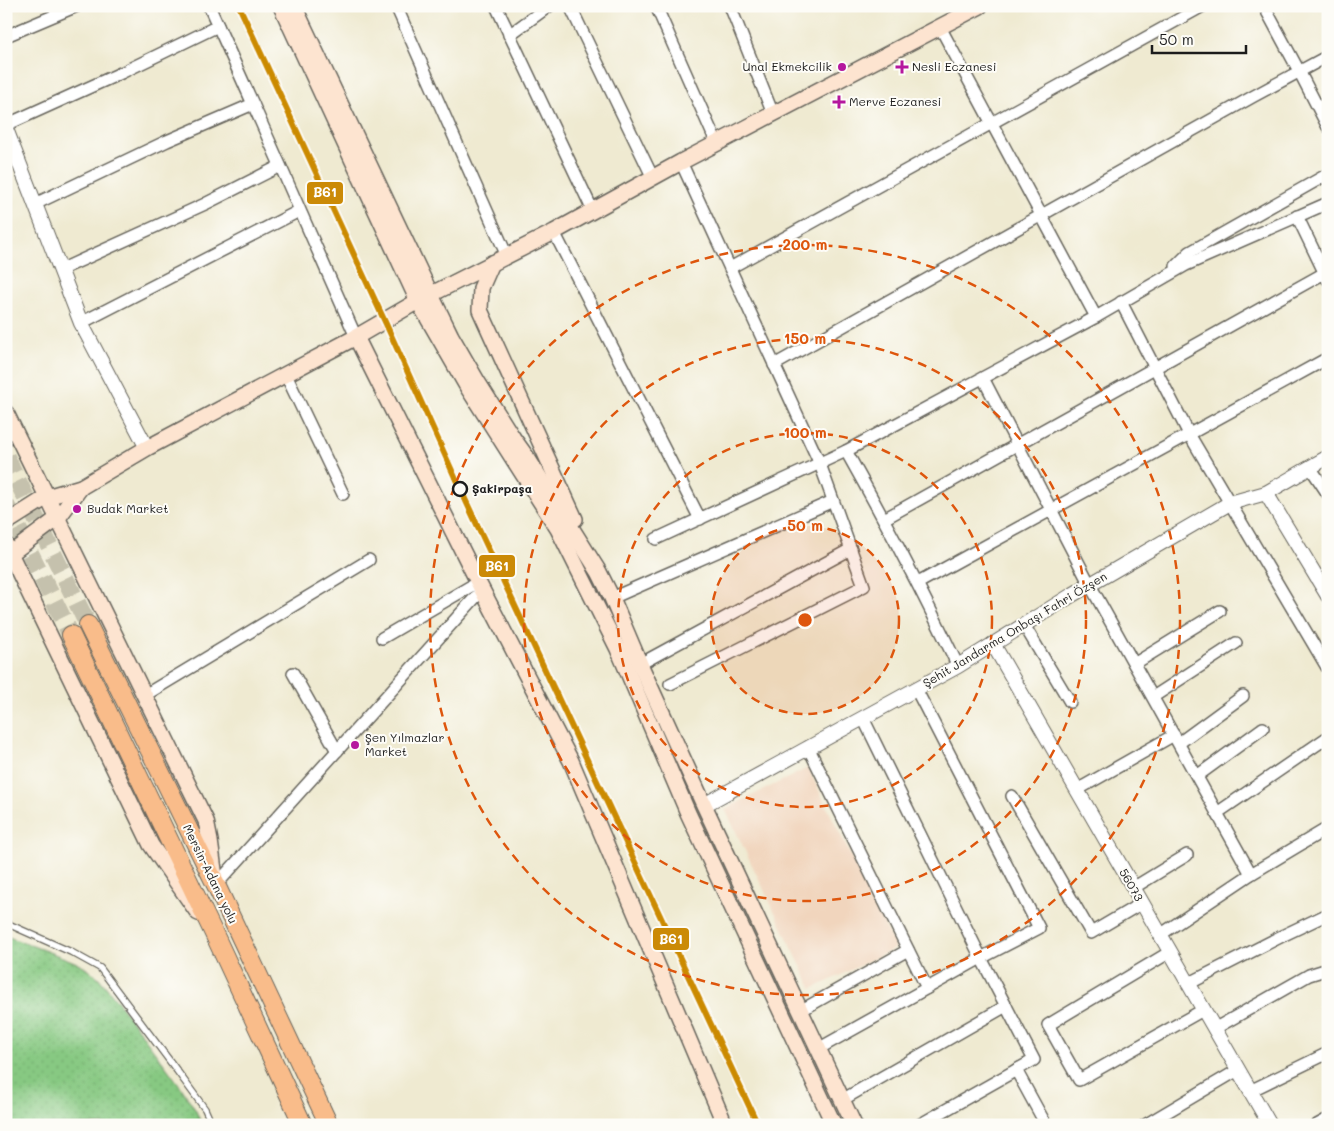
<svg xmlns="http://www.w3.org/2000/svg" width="1334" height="1131" font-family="Mali,sans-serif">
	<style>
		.built { fill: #f1d5bd }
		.grass { fill: url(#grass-dots); stroke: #52724f }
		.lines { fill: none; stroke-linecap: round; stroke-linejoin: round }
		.trunk-tunnel { stroke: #c5c1ad; stroke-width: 18; stroke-dasharray: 18 9; stroke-linecap: butt }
		.service-casing { stroke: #66645b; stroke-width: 8 }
		.minor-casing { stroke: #66645b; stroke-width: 14 }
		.tertiary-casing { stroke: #66645b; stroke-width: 16 }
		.secondary-casing { stroke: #66645b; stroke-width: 18 }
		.trunk-casing { stroke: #66645b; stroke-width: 20 }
		.service { stroke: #fff; stroke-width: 5.5 }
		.minor { stroke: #fff; stroke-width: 11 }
		.tertiary { stroke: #fff; stroke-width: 14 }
		.secondary { stroke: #fde4d0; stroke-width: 15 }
		.trunk { stroke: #f9bc8a; stroke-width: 18 }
		.rail-1-casing { stroke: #fdfcf7; stroke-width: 10 }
		.rail-1 { stroke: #cb8a06; stroke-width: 6 }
		.ring { fill: none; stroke: #de560d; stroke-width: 2.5; stroke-dasharray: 9 6 }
		.poi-dot { fill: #b5179e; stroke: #fdfcf7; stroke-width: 2 }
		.stop-dot { fill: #fdfcf7; stroke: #1c1c1c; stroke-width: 2.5 }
		.labels { text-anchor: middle; stroke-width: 4; stroke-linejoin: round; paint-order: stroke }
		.poi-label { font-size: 12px; fill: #1c1c1c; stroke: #fdfcf7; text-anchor: start }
		.stop-label { font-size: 12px; font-weight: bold; fill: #1c1c1c; stroke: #fdfcf7; text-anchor: start }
		.street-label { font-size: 12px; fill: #1c1c1c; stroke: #fdfcf7 }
		.centre { fill: #de560d; stroke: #fdfcf7; stroke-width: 2.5 }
		.ring-label { font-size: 15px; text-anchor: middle; font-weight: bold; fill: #de560d; stroke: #fdfcf7; stroke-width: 4; stroke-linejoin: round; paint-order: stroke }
		.line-badge { stroke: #fdfcf7; stroke-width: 2 }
		.badge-label { font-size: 14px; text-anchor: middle; font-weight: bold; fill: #fff }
	</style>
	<defs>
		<pattern id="grass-dots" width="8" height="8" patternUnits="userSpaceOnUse" patternTransform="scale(1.25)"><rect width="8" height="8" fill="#87c982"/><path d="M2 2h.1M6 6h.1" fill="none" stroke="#74ac70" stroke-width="1.8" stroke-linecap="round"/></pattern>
	</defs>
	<rect width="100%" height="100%" fill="#fdfcf7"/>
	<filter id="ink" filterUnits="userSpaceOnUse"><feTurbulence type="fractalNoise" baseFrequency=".02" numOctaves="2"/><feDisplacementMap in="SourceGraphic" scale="10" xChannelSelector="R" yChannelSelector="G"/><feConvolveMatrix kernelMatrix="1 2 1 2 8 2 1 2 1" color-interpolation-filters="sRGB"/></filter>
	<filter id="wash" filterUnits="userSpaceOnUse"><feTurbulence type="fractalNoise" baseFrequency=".0096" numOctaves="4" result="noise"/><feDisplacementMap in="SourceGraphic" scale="20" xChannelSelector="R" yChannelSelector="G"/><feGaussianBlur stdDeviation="1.12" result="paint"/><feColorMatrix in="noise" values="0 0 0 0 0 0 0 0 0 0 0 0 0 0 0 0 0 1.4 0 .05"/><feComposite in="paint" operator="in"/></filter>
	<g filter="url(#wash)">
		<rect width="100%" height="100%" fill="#efead1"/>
		<polygon class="built" points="808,768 896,948 812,989 725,809"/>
		<polygon class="grass" points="6,936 65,958 82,965 98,977 115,998 181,1087 196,1111 202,1125 6,1125"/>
	</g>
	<g filter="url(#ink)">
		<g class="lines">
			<g class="trunk-tunnel">
				<polyline points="6,457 88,625"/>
				<polyline points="6,505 71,635"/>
			</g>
			<g class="service-casing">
				<polyline id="service" points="6,923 71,952 100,968 172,1064 205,1109 212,1125"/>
			</g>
			<g class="minor-casing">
				<g id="minor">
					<path d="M209,6c50,110 98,221 147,331"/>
					<polyline points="396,6 507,256"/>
					<polyline points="496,6 593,211"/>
					<polyline points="570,6 653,178"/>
					<polyline points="656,6 717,144"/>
					<polyline points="730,6 773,114"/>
					<polyline points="1264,6 1299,71 1328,127"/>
					<polyline points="940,27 1096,317"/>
					<polyline points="509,35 549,6"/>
					<polyline points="6,36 77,6"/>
					<polyline points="6,125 121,73 218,26"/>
					<polyline points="35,204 167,141 253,104"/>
					<polyline points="1297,216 1328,280"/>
					<polyline points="554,232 700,519"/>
					<polyline points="1176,266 1190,252 1328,174"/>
					<polyline points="730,268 1203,6"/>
					<polyline points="60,270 205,204 280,166"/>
					<polyline points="1121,302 1189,434 1328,669"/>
					<polyline points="81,323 299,211"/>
					<polyline points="774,365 1254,96 1328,56"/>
					<polyline points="286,375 343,494"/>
					<polyline points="983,378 1090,585 1251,874"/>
					<path d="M846,451c40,71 77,142 112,215"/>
					<polyline points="1310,467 1328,494"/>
					<polyline points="884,519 1328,271"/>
					<polyline points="656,539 846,451 1096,317 1186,265 1328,203"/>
					<polyline points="918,583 1328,358"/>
					<polyline points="612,598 833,501"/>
					<polyline points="1024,625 1070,702"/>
					<polyline points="382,638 478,582"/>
					<polyline points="640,664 851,549"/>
					<polyline points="1134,664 1220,611"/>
					<polyline points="293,673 337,751"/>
					<polyline points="670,684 864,586 820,464 681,162"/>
					<polyline points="145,695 369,560"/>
					<polyline points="1153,697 1236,643"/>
					<polyline points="863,718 981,958 1034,1060 919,1125"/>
					<polyline points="1179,743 1243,696"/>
					<polyline points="808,747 927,988"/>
					<polyline points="1197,776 1263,728"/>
					<polyline points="1077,790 1174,735"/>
					<polyline points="1012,796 1091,933 1142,903"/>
					<polyline points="1217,813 1328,737"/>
					<polyline points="216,885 482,590"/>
					<polyline points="1133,888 1187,855"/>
					<polyline points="1160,935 1251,874 1328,828"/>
					<polyline points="1170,952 1048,1025 1079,1080 1203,1010"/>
					<polyline points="1188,984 1284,935 1328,914"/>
					<polyline points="800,1011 908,950"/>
					<polyline points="1214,1029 1309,975 1328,969"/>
					<polyline points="818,1049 981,958 1039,928 916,689"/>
					<polyline points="1016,1070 1045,1123 1043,1125"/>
					<polyline points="1250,1091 1328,1053"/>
					<polyline points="842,1100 1006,1006"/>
					<polyline points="1145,1125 1238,1070"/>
					<polyline points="1317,1125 1328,1119"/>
				</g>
			</g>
			<g class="tertiary-casing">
				<g id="tertiary">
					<polyline points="6,129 81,323 147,448"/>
					<polyline points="1266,493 1328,596"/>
					<polyline points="993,644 1270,1125"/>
					<polyline points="704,805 958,666 1072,595 1230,503 1266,493 1328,457"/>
				</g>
			</g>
			<g class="secondary-casing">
				<g id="secondary">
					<polyline points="281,6 418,301 468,388 558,529 618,649 688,813 834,1125"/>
					<polyline points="294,6 431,295 451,336 477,381 513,438 528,459 599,572 612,598 640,664 704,805 854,1125"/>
					<polyline points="492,263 481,288 480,310 575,519"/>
					<polyline points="356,337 478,582 571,761 725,1125"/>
					<polyline points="6,413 206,821 210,841 215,877"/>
					<polyline points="6,523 47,497 81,487 147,448 356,337 418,301 554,232 681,162 980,6"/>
					<polyline points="6,545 151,845 198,913"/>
					<polyline points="6,555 10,554 58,518 81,487"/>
				</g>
			</g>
			<g class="trunk-casing">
				<g id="trunk">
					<polyline points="88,625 216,885 329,1125"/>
					<polyline points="71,635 217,940 303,1125"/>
				</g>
			</g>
			<use href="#service" class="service"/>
			<use href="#minor" class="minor"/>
			<use href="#tertiary" class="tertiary"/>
			<use href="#secondary" class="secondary"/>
			<use href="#trunk" class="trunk"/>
			<g class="rail-1-casing">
				<polyline id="rail-1" points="239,6 386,324 458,484 758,1125"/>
			</g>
			<use href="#rail-1" class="rail-1"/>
		</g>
	</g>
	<circle cx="805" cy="620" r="94" fill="#de560d" fill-opacity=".12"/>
	<g class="ring">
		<circle cx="805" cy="620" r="94"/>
		<circle cx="805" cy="620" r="187"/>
		<circle cx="805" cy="620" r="281"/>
		<circle cx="805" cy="620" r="375"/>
	</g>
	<g class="poi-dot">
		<circle cx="842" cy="67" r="5"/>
		<path d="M899.5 59.5h5v5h5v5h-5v5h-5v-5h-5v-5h5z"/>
		<path d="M836.5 94.5h5v5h5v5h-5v5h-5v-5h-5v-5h5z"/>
		<circle cx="77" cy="509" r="5"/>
		<circle cx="355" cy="745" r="5"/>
	</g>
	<circle class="stop-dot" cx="460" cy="489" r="7"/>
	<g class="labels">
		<g class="poi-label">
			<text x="832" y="71" text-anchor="end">Unal Ekmekcilik</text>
			<text x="912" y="71">Nesli Eczanesi</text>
			<text x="849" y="106">Merve Eczanesi</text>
			<text x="87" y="513">Budak Market</text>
			<text x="365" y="742">Şen Yılmazlar<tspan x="365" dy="14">Market</tspan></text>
		</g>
		<g class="stop-label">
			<text x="472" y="493">Şakirpaşa</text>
		</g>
		<g class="street-label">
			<text transform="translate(1015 630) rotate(-31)" y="4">Şehit Jandarma Onbaşı Fahri Özşen</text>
			<text transform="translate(210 874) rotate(64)" y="4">Mersin-Adana yolu</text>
			<text transform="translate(1131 885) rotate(60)" y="4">56073</text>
		</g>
	</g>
	<circle cx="805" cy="620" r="8" class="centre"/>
	<g class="ring-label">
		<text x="805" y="250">200 m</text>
		<text x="805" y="344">150 m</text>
		<text x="805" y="438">100 m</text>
		<text x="805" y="531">50 m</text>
	</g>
	<g class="line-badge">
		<rect x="306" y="181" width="38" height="24" rx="5" fill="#cb8a06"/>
		<rect x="478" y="554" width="38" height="24" rx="5" fill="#cb8a06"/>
		<rect x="652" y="927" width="38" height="24" rx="5" fill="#cb8a06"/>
	</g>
	<g class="badge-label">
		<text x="325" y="197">B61</text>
		<text x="497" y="571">B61</text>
		<text x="671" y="944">B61</text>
	</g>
	<rect width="1334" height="1131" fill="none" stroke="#fdfcf7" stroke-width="25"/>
	<path d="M1152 45v8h94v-8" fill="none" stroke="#1c1c1c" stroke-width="2.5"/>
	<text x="1159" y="45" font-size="15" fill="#1c1c1c" stroke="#fdfcf7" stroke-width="4" paint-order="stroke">50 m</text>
</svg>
